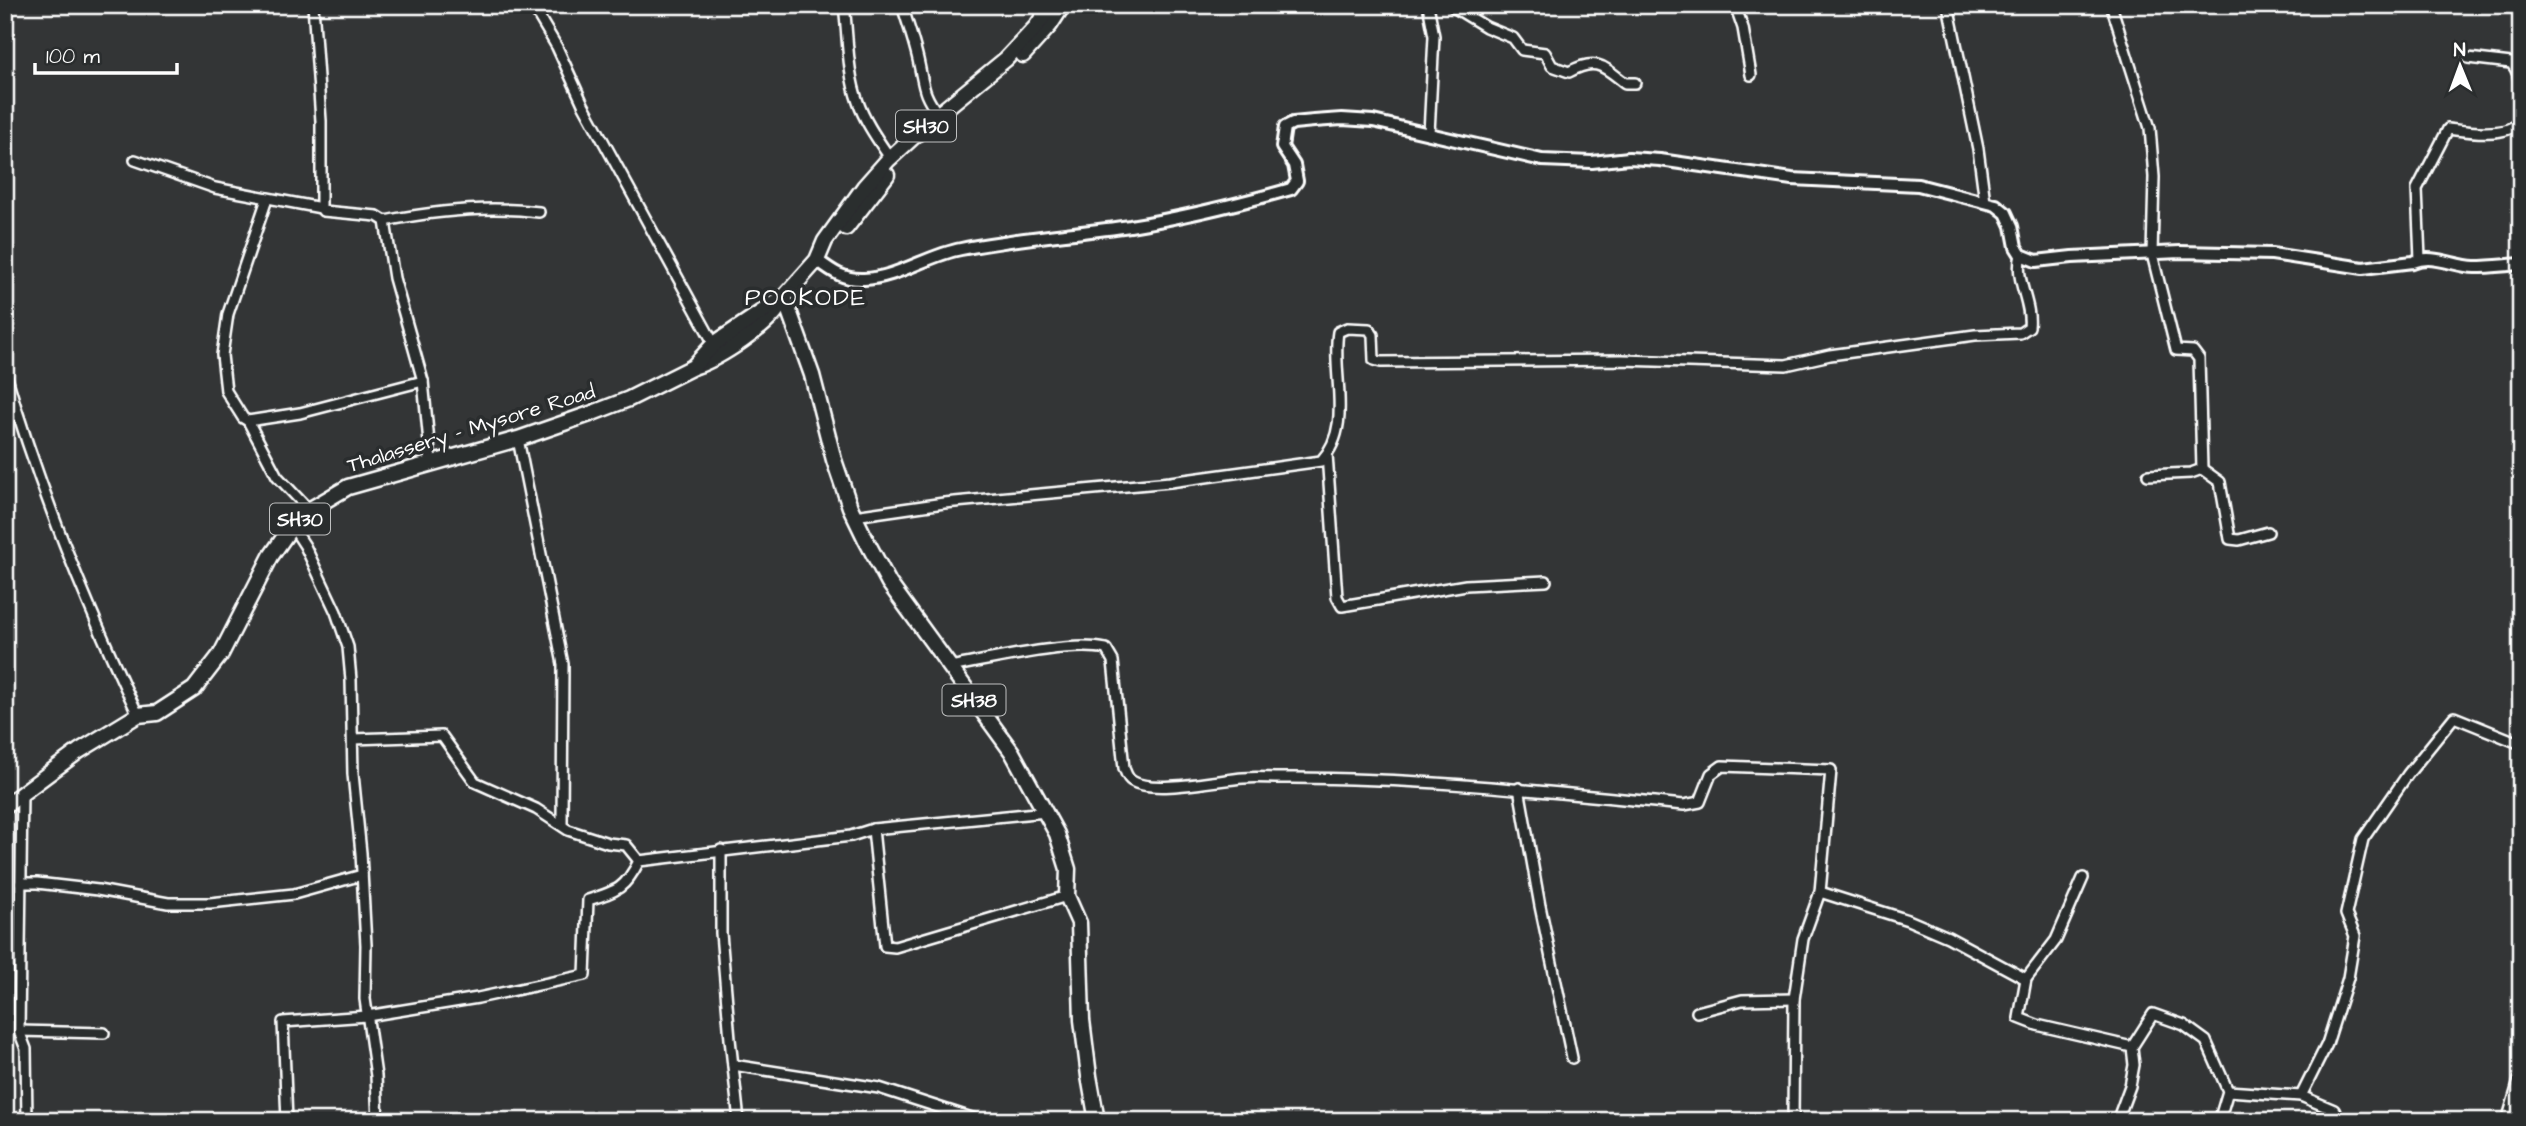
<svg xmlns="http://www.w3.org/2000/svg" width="2526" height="1126" font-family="'Architects Daughter',sans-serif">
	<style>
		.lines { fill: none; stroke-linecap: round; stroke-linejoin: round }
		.stream { stroke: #abacad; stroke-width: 2.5 }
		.minor-casing { stroke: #fff; stroke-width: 14 }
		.tertiary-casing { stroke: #fff; stroke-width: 16 }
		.primary-casing { stroke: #fff; stroke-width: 19 }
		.minor { stroke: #2a2d2e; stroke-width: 9 }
		.tertiary { stroke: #2a2d2e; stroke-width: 10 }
		.primary { stroke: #2a2d2e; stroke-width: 14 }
		.labels { text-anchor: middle; stroke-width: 7; stroke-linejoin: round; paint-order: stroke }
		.shield { fill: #2a2d2e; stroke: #bfc0c0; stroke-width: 2 }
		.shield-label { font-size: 19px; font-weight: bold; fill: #fff }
		.street-label { font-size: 21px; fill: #fff; stroke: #2a2d2e }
		.quarter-label { font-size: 24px; letter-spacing: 2px; fill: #fff; stroke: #2a2d2e }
	</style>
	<rect width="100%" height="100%" fill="#333536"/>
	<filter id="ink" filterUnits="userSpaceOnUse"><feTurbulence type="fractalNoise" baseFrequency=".0143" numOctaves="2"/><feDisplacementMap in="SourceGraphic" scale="14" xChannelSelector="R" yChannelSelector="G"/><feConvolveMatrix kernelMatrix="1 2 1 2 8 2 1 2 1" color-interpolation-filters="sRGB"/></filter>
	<g filter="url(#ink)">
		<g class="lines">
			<polyline class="stream" points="5,964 10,1121"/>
			<g class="minor-casing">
				<g id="minor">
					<polyline points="313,5 321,121 321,208 323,211 377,216 385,221 394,278 423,381 431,463"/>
					<polyline points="532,5 557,47 583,104 714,344"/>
					<path d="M844,5c4,32 3,67 14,97 7,20 20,38 32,56"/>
					<path d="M902,5c6,20 13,39 17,59 5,23 4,31 20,51"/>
					<polyline points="1428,5 1434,36 1429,133"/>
					<path d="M1450,5l36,22 27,11 9,12 23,3 7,13 17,6c27,-15 34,-6 56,11h10"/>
					<polyline points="1735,5 1743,28 1751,75"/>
					<polyline points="1948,5 1978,149 1985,202"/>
					<polyline points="2111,5 2150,128 2154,177 2152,254 2176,350 2193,351 2199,359 2202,469"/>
					<polyline points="135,160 215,188 321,208"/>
					<polyline points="267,199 228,314 222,355 226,391 243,418 248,421 277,476 309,510"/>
					<path d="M385,221c51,-10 103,-16 154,-9"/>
					<path d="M2420,259l-3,-70 31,-60c16,2 60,9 70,-7 5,-8 2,-20 2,-28 -1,-13 0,-22 -9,-31l-43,-5"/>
					<path d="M5,371c34,118 81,233 133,344"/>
					<polyline points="248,421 300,413 423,381"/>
					<polyline points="518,439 563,664 562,824"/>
					<polyline points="1327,454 1337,597 1342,606 1466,585 1546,581"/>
					<polyline points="2202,469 2220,482 2230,539 2239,540 2268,532"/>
					<polyline points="2148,475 2191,473 2202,469"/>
					<path d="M854,516l90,-13 226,-21 151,-21c33,-35 10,-87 17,-129l9,-4 22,1 4,6 1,25 7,2 241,-2 164,5 44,-10 145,-20 45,-2 9,-6c3,-25 -15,-47 -8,-72"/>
					<polyline points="292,526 305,546 336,612 348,647 351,680 353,774 361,853 366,945 365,999 376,1076 378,1121"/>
					<path d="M950,667c40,-7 118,-26 156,-18l7,12 11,107c2,5 3,10 8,13 20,13 86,-1 111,-3 12,-1 25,0 37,0 135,-1 270,14 404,27l16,-3 11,-28 11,-8 109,4 -11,122 -17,47 -9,60 -1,122"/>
					<polyline points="353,739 442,736 475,782 536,809 568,830 608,843 626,845 639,861"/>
					<polyline points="1519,788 1540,906 1572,1058"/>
					<polyline points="22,792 19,1031 26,1049 27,1121"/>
					<polyline points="873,829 885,946 895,947 1067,896"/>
					<polyline points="721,850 721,933 730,1039 739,1121"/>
					<polyline points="2083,878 2056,940 2026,979 2019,1018 2037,1025 2132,1047"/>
					<polyline points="21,883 37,883 98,890 168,903 210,903 294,894 362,875"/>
					<polyline points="1820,892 1908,920 1948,937 2026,979"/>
					<polyline points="1697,1012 1742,1000 1794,999"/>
					<polyline points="19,1031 104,1033"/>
					<polyline points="733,1065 879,1088 981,1121"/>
					<polyline points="2228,1091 2301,1096"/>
					<polyline points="2339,1119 2356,1121"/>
					<path d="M287,1121l-4,-99 84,-6 111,-18 107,-23 3,-75c29,-9 37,-11 51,-39l212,-25 22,-7 173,-17"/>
					<polyline points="2117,1121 2130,1086 2134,1065 2132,1047 2153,1014 2184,1025 2206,1041 2228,1091 2219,1121"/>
					<polyline points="2339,1121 2334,1110 2301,1096 2327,1044 2348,978 2355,936 2346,914 2363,839 2408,774 2454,717 2521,744"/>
					<polyline points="2507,1121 2521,1074"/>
				</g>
			</g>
			<g class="tertiary-casing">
				<path id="tertiary" d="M817,260c16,12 27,20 47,19 33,-1 64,-24 97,-30 56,-11 112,-15 169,-23 55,-9 108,-22 161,-37l6,-8 -3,-16 -12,-18 3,-20 8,-4 21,-2 28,-2 31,2 169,39 50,2 37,-4 31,2 132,19 126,6 78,20 10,8 6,13 4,21 5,8 15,6 36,-4 108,-5 92,2 91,14 50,-6c20,-9 42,5 62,5 15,0 31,-2 46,-3"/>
			</g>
			<g class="primary-casing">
				<g id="primary">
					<polyline points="1023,55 1050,25 1063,5"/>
					<polyline points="846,228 887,175"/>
					<polyline points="784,297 812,375 834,460 850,507 866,540 889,583 1012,752 1057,834 1068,869 1067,896 1079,923 1082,1020 1089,1076 1097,1121"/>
					<path d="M696,366c23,-8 73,-40 84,-61"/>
					<polyline points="5,806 79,751 138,715 157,713 194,689 221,654 271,556 292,526 309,510 348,487 518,439 590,414 629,399 693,367 714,344 784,297 817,260 825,241 864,187 888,160 935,117 1006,59 1036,27 1051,5"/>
				</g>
			</g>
			<use href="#minor" class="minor"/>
			<use href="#tertiary" class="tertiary"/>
			<use href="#primary" class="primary"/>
		</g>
	</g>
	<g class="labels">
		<g class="shield">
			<rect x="896" y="110.5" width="60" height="31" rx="5"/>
			<rect x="270" y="503.5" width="60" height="31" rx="5"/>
			<rect x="942.5" y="684.5" width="63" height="31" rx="5"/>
		</g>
		<g class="shield-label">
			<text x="926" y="133">SH30</text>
			<text x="300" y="526">SH30</text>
			<text x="974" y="707">SH38</text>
		</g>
		<g class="street-label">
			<text transform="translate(471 428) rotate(-17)" y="7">Thalassery - Mysore Road</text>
		</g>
		<g class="quarter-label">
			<text x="806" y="305">POOKODE</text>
		</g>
	</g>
	<rect width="2526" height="1126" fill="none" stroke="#2a2d2e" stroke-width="28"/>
	<rect x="14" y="14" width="2498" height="1098" fill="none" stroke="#fff" stroke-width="2.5" filter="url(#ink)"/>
	<g transform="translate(2460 66) rotate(359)" stroke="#2a2d2e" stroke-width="5" paint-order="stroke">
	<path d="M0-5L12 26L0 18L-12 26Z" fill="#ffffff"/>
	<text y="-10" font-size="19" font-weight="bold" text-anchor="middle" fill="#ffffff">N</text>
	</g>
	<path d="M35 63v10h142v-10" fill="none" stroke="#ffffff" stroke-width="3.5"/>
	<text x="46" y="63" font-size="21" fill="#ffffff" stroke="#2a2d2e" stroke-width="5" paint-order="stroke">100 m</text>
</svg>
